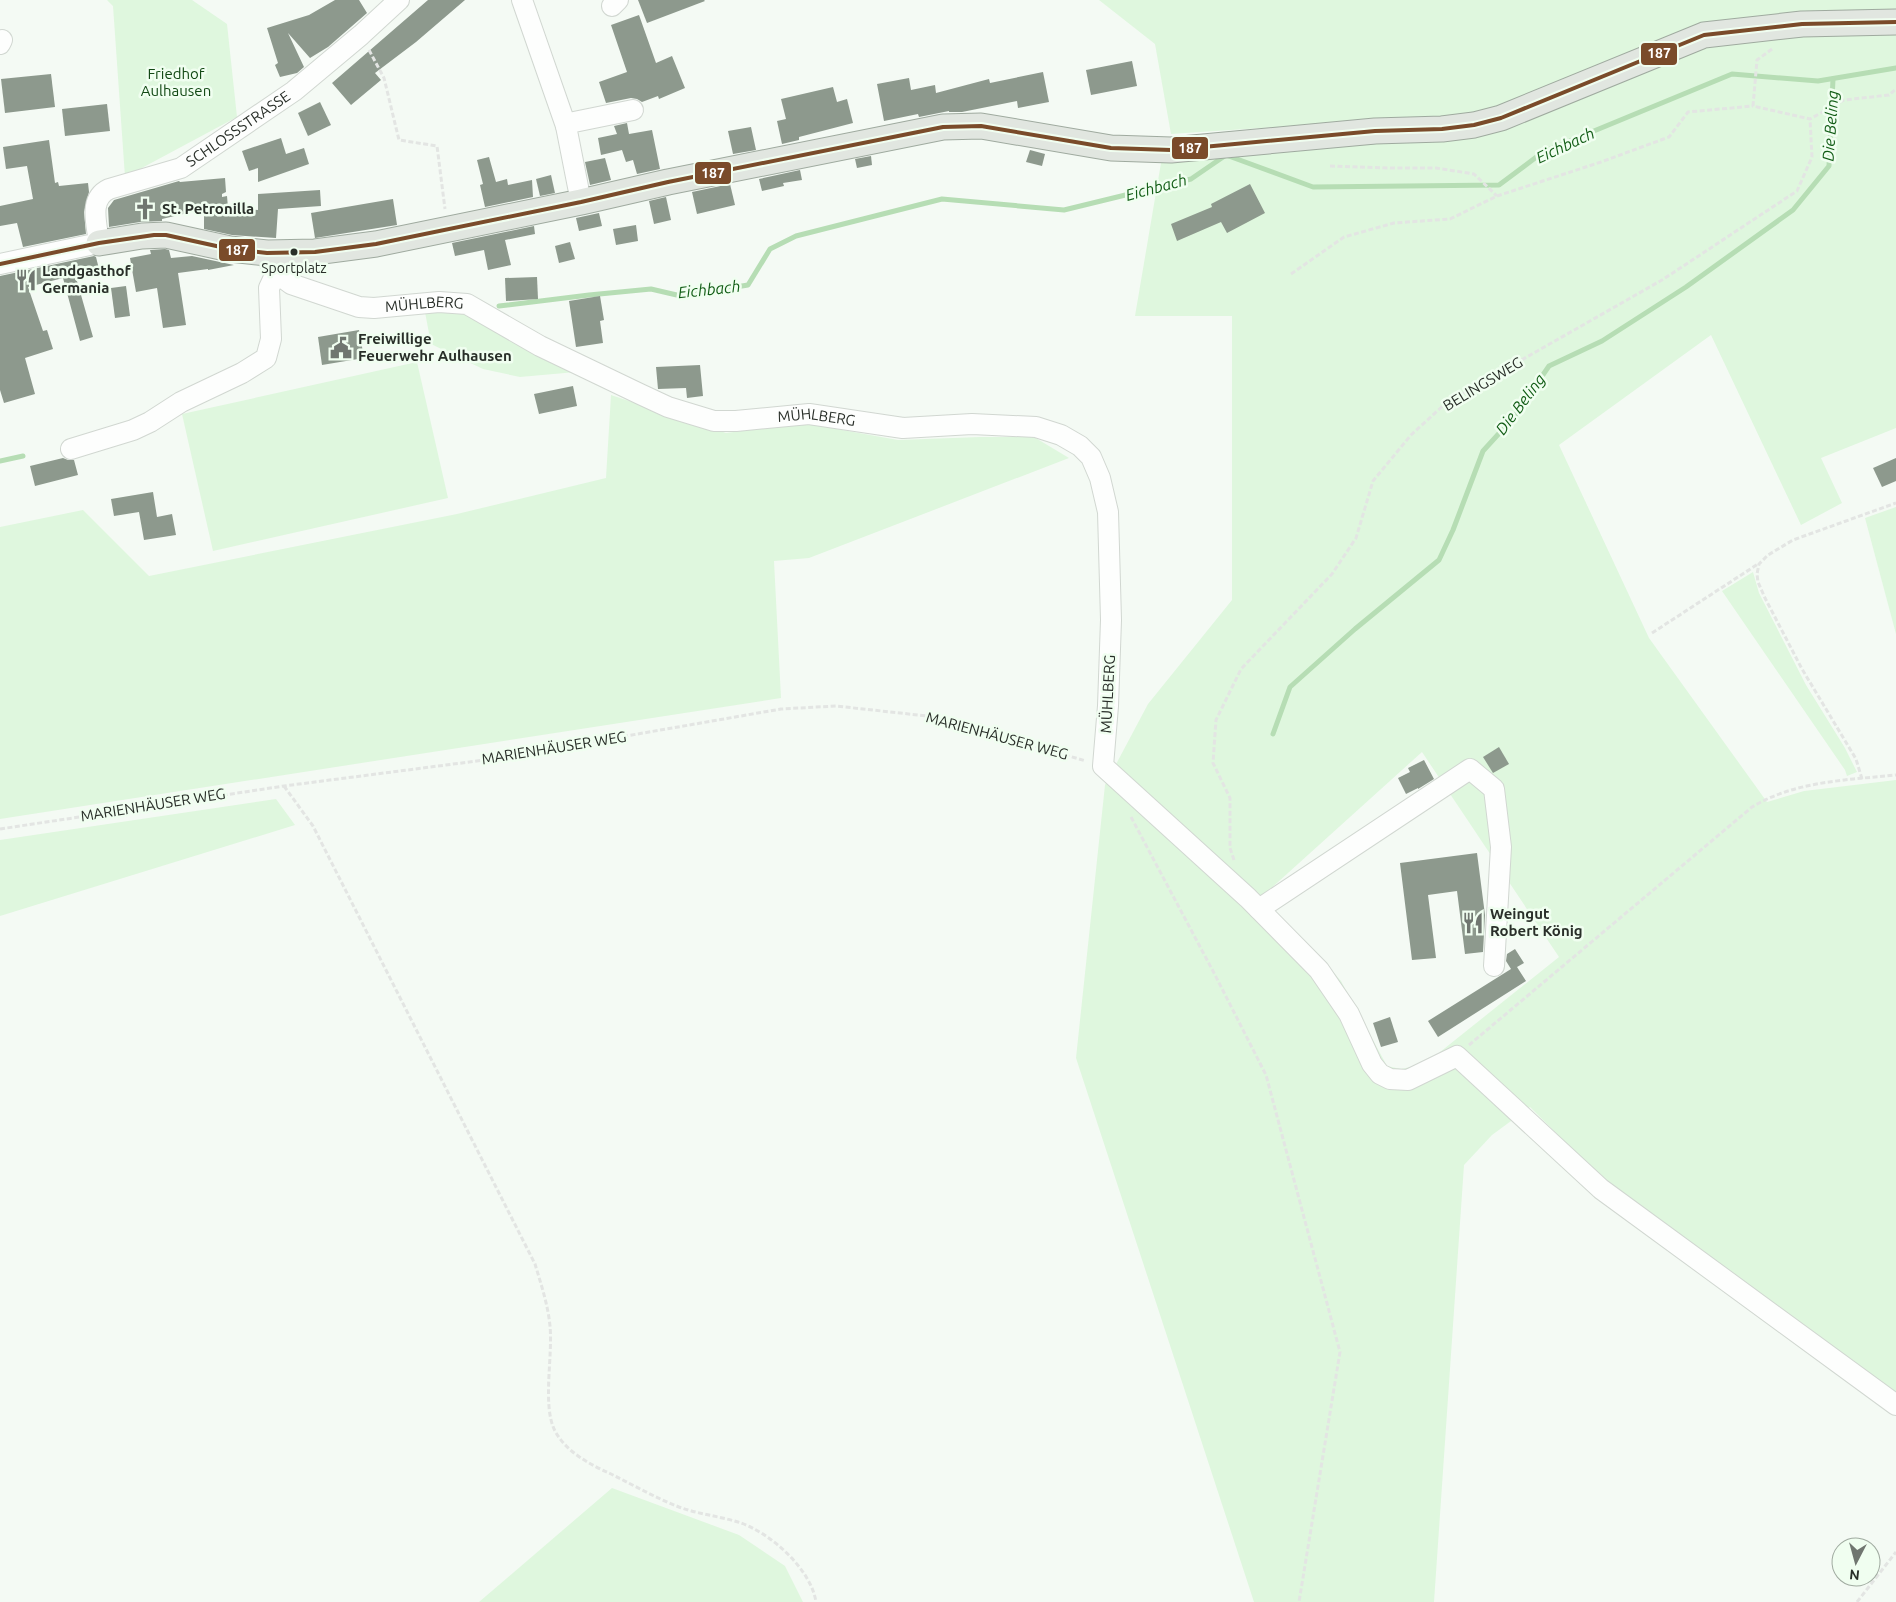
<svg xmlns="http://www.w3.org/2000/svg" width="1896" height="1602" font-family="Ubuntu,sans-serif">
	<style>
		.green { fill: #dff7de; fill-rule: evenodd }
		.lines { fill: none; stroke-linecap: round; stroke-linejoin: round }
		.stream { stroke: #b6ddb4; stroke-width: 5 }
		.building { fill: #8d998d }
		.minor-casing { stroke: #d1d7d1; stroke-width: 22 }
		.major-casing { stroke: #9faa9f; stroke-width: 27 }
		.path { stroke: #e3e5e3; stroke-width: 3; stroke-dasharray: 5 2.5; stroke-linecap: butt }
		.minor { stroke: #fdfefd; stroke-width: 20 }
		.major { stroke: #e1e6e0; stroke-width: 25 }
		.bus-1-casing { stroke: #f0fef0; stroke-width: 8 }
		.bus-1 { stroke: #7a4b2a; stroke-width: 4 }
		.bus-dot { fill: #292f29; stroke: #f0fef0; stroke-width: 2 }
		.labels { text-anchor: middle; stroke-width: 5; stroke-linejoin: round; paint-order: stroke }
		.bus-label { font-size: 14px; fill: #292f29; stroke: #f0fef0 }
		.park-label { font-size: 15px; fill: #124914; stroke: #f0fef0 }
		.street-label { font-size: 15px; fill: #292f29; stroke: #f0fef0 }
		.poi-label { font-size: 15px; font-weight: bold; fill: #292f29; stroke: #f0fef0; text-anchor: start }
		.water-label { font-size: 16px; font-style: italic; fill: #125d16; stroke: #f0fef0 }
		.line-badge { stroke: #f0fef0; stroke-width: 2 }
		.badge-label { font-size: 14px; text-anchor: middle; font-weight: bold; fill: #fff }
	</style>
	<rect width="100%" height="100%" fill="#f4faf4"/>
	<g class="green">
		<polygon points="107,0 192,0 227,24 237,117 125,177 113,6"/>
		<polygon points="1099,0 1896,0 1896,12 1805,14 1500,110 1445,119 1381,120 1171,134 1155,44"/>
		<path d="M1805,35h91v393l-75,30 21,45 -41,22 -90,-190 -152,110 90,193 118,164 37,-11 92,-11v614l-292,-213 -74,-74 -38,28 -28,30 -30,437h-180l-178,-544 29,-273 43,-81 84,-104v-284h-97l26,-153 345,-35 206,-83zM1422,752l137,205 -134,107 -24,5 -14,-3 -46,-85 -28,-32 -55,-49z"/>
		<polygon points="456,310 470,312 576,372 520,377 483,369 431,344 425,312"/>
		<polygon points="417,362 448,498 213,551 182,414"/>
		<polygon points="611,395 726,433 803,423 898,440 980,437 1034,437 1069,458 809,558 774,561 781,698 0,819 0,527 83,510 149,576 457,514 606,478"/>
		<polygon points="1896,507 1896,634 1865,518"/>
		<polygon points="1753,572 1759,593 1806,685 1845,748 1857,772 1847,776 1845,770 1722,591"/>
		<polygon points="276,799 295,825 0,916 0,840"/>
		<polygon points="612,1488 739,1535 785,1566 803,1602 479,1602"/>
	</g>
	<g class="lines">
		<g class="stream">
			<polyline points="499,306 589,295 651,289 681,296 748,285 770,249 796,236 942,199 1064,210 1191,179 1226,155 1313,187 1499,185 1543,152 1732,74 1818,81 1896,68"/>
			<polyline points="0,461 23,456"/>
			<polyline points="1273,734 1290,687 1355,629 1439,560 1453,530 1483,451 1514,417 1549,366 1602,341 1686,287 1793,210 1829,166 1833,79"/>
		</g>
	</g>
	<g class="building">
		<polygon points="335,0 359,0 367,13 328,47 310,58 288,33 304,67 297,73 280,77 275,65 278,63 267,28 309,15"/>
		<polygon points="428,0 465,0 416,42 375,73 381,80 351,105 332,83"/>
		<polygon points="638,0 704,0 705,1 647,23"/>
		<polygon points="639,15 656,63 672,56 685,88 659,99 658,96 642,102 637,99 631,98 606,103 599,82 627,72 611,25"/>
		<polygon points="1132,61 1137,86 1091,95 1086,70"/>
		<polygon points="1043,72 1049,102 1018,108 1017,101 962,112 949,112 949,111 919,117 918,114 884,121 877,84 909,78 911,90 935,85 936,93 989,79 990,83"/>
		<polygon points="51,74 55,107 5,113 1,79"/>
		<polygon points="833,87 837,102 847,99 853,123 799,137 799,140 782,144 777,121 786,119 781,99"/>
		<polygon points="320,102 331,125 308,136 298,113"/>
		<polygon points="107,104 110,131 65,136 62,109"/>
		<polygon points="627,123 629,134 652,130 660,169 637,174 633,160 626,162 622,150 601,155 598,138 617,134 614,126"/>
		<polygon points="751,127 756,150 733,154 728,131"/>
		<polygon points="281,138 286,154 304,148 309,164 258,182 258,168 249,171 242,151"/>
		<polygon points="49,140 55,183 58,182 59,186 88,183 89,192 84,212 86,234 23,247 17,223 0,226 0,206 33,199 27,166 6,169 3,147"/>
		<polygon points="1030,150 1045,154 1042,166 1026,162"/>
		<polygon points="871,156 872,165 857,168 855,159"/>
		<polygon points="489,157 496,182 507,179 508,185 532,180 533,197 485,207 480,185 483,184 477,160"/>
		<polygon points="605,158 611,180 590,185 585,162"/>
		<polygon points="800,170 802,180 783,183 784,186 762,191 759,179"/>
		<polygon points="551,175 555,193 540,196 536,179"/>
		<polygon points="225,178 226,192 222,194 222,197 227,196 228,208 258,210 258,194 320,190 321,206 278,209 276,238 232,235 204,229 204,209 162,219 162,221 140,222 109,227 108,208 114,200 179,181 180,182"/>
		<polygon points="730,184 735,205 697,214 692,192"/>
		<polygon points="1250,184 1265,213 1227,233 1221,222 1177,241 1171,224 1212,207 1211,204"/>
		<polygon points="666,197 671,220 654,224 649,201"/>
		<polygon points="393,199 397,225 315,238 311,213"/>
		<polygon points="599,213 602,226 579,231 576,218"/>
		<polygon points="636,225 638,241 616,245 613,229"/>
		<polygon points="534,226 535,234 505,240 511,265 488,270 484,250 455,256 452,243"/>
		<polygon points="570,242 575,259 559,263 555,246"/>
		<polygon points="165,249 169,250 171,258 192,256 234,265 208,270 208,269 178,273 186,325 163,328 157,288 136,292 130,258 151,254 150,250"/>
		<polygon points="94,256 96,257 99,269 75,274 93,337 80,341 63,278 28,287 43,331 47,330 53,349 25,358 35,394 4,403 0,390 0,276"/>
		<polygon points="537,277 538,299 506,301 505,278"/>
		<polygon points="126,286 130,316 115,318 111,288"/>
		<polygon points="600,296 604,320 600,321 603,343 576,347 569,301"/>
		<polygon points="359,330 364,358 322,365 318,337"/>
		<polygon points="700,365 703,396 687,398 686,388 658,389 656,367"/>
		<polygon points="573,386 577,406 539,414 534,394"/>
		<polygon points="63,458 68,460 74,460 78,475 35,486 30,466"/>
		<polygon points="1896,458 1896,481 1882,487 1873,468"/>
		<polygon points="153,492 157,517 172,514 176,535 144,540 139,512 114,516 111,499"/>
		<polygon points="1499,747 1509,764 1493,773 1483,757"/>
		<polygon points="1424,760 1434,779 1418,789 1418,788 1406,794 1398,778 1410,772 1408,768"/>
		<polygon points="1477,853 1485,915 1483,952 1465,954 1457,891 1428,895 1436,958 1412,960 1400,863"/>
		<polygon points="1515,949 1524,963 1517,967 1526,981 1438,1037 1428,1021 1511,969 1506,961 1507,954"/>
		<polygon points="1390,1017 1398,1042 1381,1047 1373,1023"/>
	</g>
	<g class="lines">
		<g class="minor-casing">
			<g id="minor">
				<polyline points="522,0 566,126"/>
				<polyline points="612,6 618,0"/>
				<polyline points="0,44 2,40"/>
				<polyline points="581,202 566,126 574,122 633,110"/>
				<path id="s1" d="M267,253l3,10 6,10 15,11 68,23 15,1 65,-6 28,2 73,42 100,48 28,13 46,14h22l73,-7 94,14 69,-4 64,3 25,8 19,11 11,11 9,21 8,34 3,108 -3,86 -5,60 145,132 71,72 30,44 23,50 8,10 10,5 18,1 49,-24 144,133 295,216"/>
				<path id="s2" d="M0,264l99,-21c-2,-19 -11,-44 10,-54l72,-21 113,-77 67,-56 38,-35"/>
				<polyline points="71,449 133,430 150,422 181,402 242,373 266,358 271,339 269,288 276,273"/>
				<polyline points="1259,909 1470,769 1494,789 1501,847 1494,966"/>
			</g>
		</g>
		<g class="major-casing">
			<polyline id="major" points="99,243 142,236 166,235 230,249 267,253 315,252 376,244 581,202 668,182 943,127 981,126 1111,148 1171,150 1375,131 1442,129 1474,125 1501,118 1704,35 1802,24 1896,22"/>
		</g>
		<g class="path">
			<polyline points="1772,49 1757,60 1753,106 1810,119 1844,100 1889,95 1896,89"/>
			<polyline points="369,50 384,78 399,140 437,146 445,209"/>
			<polyline points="1330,166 1391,168 1436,168 1474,174 1497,196"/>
			<polyline points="1291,274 1344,237 1394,223 1450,219 1497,196 1601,162 1669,137 1688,112 1753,106"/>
			<polyline points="1652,633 1758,564"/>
			<polyline points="1862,779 1856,759 1802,669 1765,598 1758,582 1757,574 1759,564 1768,555 1793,540 1896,503"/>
			<path d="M284,786l29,40 222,438c6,20 13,41 15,62 3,30 -8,80 5,105 11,21 36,34 56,43 22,11 45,24 68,33 19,7 39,9 59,15 32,10 73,47 78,80"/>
			<polyline points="1131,817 1214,973 1266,1075 1340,1352 1299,1602"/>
			<polyline points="0,829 284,786 500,758 781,709 836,706 936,717 1086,761"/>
			<polyline points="1234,860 1230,848 1230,798 1213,763 1216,720 1241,669 1332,574 1356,538 1373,481 1411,435 1446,403 1662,280 1797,191 1812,157 1810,119"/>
			<path d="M1469,1045l283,-238c43,-26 95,-27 144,-32"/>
			<polyline points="1857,1602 1896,1552"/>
		</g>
		<use href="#minor" class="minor"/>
		<use href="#major" class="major"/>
		<g class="bus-1-casing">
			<polyline id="bus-1" points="0,264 99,243 154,235 166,235 230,249 267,253 315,252 376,244 581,202 668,182 943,127 981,126 1111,148 1171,150 1375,131 1442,129 1474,125 1501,118 1704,35 1802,24 1896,22"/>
		</g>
		<use href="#bus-1" class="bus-1"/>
	</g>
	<defs>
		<g id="church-bare" transform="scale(1.725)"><path d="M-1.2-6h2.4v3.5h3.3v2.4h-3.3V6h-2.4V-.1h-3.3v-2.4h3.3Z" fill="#707670" stroke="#f0fef0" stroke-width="2.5" paint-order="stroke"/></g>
		<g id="restaurant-bare" transform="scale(1.725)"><path d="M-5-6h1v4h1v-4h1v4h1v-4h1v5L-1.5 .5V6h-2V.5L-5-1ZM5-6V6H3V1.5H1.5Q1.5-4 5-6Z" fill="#707670" stroke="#f0fef0" stroke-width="2.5" paint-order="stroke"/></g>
		<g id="civic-bare" transform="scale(1.725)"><path d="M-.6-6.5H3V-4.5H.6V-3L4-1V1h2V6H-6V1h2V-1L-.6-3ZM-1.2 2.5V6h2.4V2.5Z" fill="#707670" stroke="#f0fef0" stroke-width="2.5" paint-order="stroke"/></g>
	</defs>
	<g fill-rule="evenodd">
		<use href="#church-bare" x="145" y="209"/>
		<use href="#restaurant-bare" x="26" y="280"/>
		<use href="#civic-bare" x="341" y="348"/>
		<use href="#restaurant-bare" x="1473" y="923"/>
	</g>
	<circle class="bus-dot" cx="294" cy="252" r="4.5"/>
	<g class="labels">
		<g class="bus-label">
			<text x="294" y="273">Sportplatz</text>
		</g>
		<g class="park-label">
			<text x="176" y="79">Friedhof<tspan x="176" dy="17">Aulhausen</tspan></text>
		</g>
		<g class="street-label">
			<text dy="5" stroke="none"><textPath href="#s2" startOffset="305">SCHLOSSSTRASSE</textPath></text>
			<text dy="5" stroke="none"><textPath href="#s1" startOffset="178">MÜHLBERG</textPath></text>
			<text transform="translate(1483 384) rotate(-31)" y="5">BELINGSWEG</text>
			<text dy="5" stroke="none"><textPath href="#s1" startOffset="598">MÜHLBERG</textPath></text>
			<text transform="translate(1108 694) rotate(-87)" y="5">MÜHLBERG</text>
			<text transform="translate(997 736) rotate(15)" y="5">MARIENHÄUSER WEG</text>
			<text transform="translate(554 748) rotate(-9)" y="5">MARIENHÄUSER WEG</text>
			<text transform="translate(153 805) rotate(-9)" y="5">MARIENHÄUSER WEG</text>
		</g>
		<g class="poi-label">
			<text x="162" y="214">St. Petronilla</text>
			<text x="42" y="276">Landgasthof<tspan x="42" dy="17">Germania</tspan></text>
			<text x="358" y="344">Freiwillige<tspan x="358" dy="17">Feuerwehr Aulhausen</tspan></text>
			<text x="1490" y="919">Weingut<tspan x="1490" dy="17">Robert König</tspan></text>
		</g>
		<g class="water-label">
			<text transform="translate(1830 126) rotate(-86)" y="6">Die Beling</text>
			<text transform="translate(1565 145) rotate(-25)" y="6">Eichbach</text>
			<text transform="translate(1156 187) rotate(-15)" y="6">Eichbach</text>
			<text transform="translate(709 289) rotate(-6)" y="6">Eichbach</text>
			<text transform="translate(1520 404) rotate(-53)" y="6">Die Beling</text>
		</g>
	</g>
	<g class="line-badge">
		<rect x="1640" y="42" width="38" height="24" rx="5" fill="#7a4b2a"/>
		<rect x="1171" y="136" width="38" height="24" rx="5" fill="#7a4b2a"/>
		<rect x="694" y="161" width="38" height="24" rx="5" fill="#7a4b2a"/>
		<rect x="218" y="238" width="38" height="24" rx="5" fill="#7a4b2a"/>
	</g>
	<g class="badge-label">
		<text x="1659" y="58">187</text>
		<text x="1190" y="153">187</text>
		<text x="713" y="178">187</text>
		<text x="237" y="255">187</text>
	</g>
	<g transform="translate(1856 1562) rotate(186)"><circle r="24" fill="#f0fef0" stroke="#a0aba0"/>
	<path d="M0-4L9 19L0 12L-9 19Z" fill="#707670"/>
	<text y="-8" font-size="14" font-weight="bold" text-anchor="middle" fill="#292f29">N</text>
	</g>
</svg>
